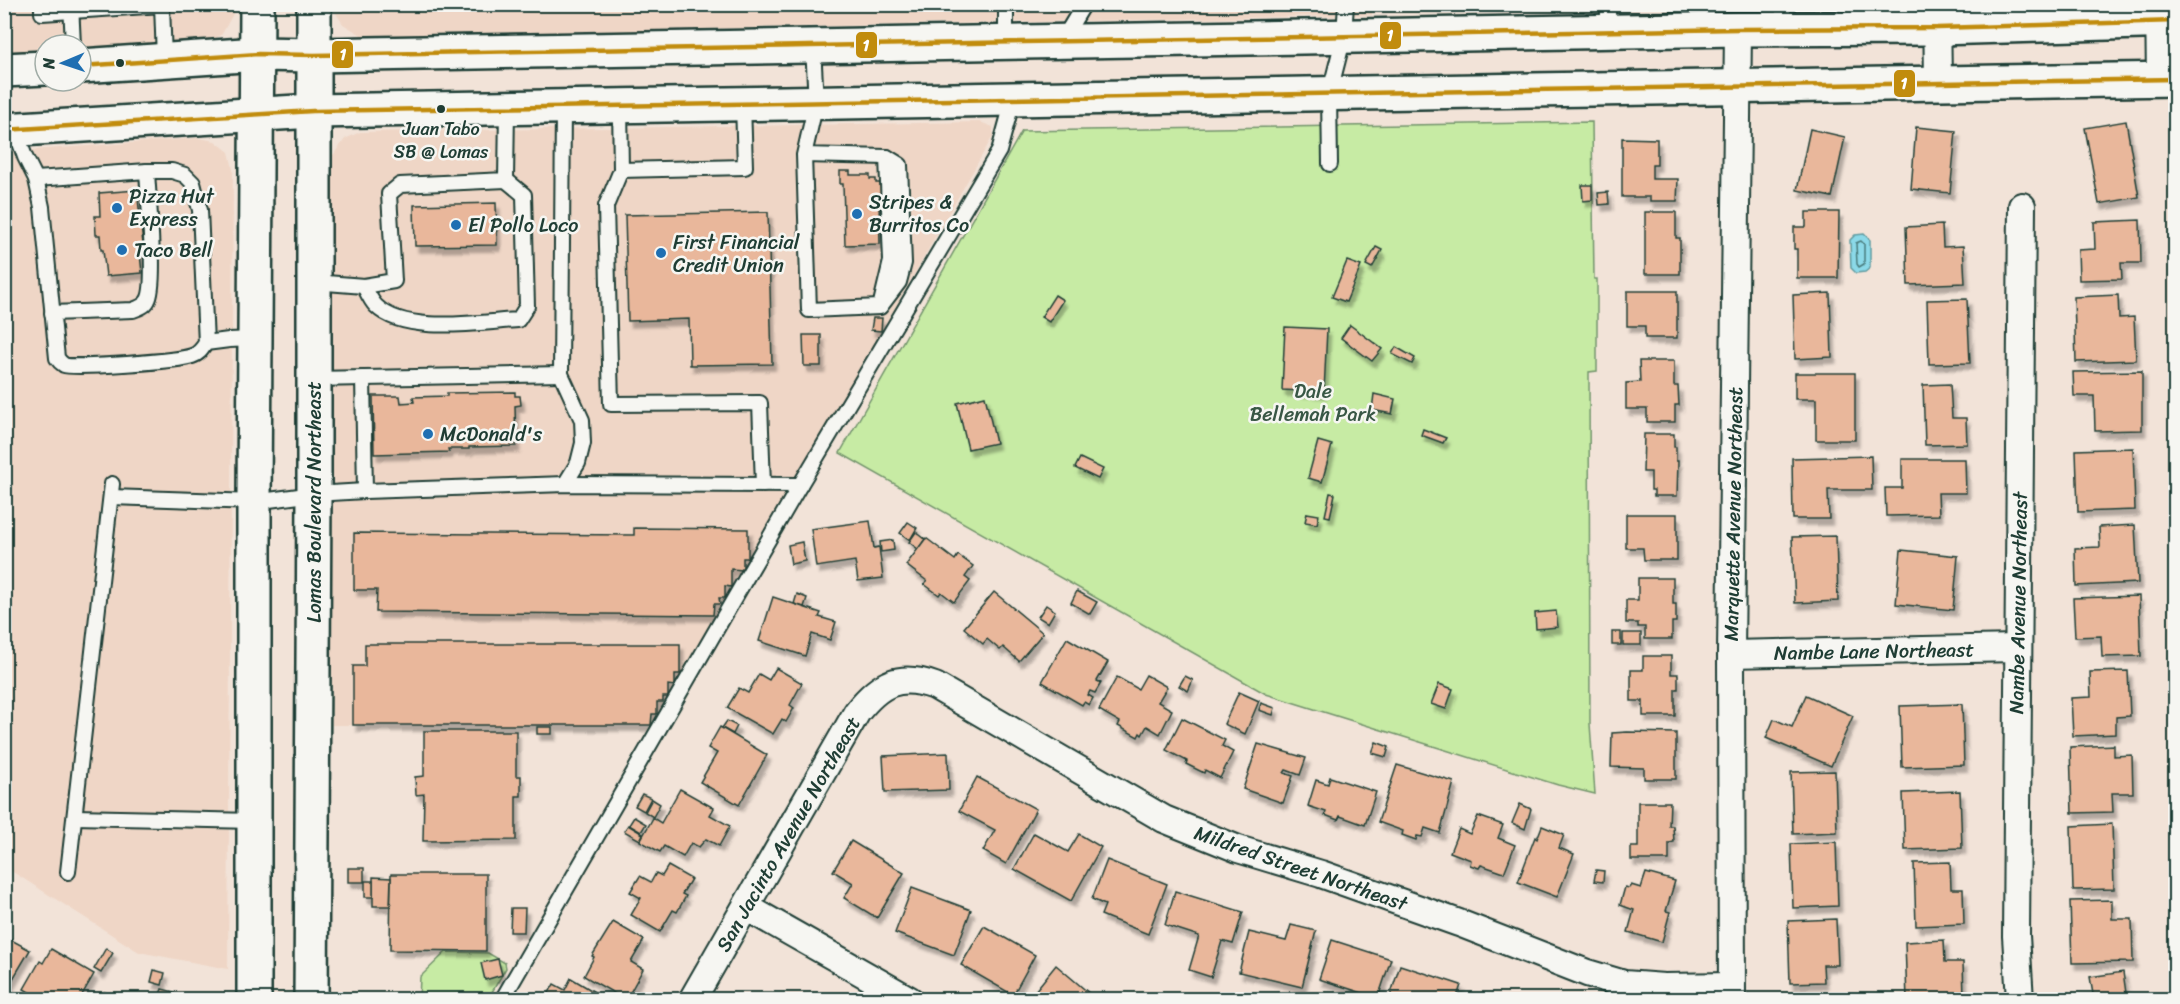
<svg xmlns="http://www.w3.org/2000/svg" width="2180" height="1004" font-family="Sriracha,sans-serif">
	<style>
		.built { fill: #efd6c6 }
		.green { fill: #c7eba4; stroke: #73946c; stroke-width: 1.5 }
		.water { fill: #8bd9e8; stroke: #609ba0; stroke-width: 1.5 }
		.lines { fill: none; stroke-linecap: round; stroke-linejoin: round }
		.shore { stroke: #4a7b7c; stroke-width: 1.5 }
		.building { fill: #e9b79b; stroke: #1f3d34; stroke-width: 1.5; filter: url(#shadow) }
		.lane-casing { stroke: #1f3d34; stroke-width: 18 }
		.street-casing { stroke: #1f3d34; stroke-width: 30 }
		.secondary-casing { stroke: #1f3d34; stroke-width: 38 }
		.lane { stroke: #f6f6f2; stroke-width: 14 }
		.street { stroke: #f6f6f2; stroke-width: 26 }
		.secondary { stroke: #f6f6f2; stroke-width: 33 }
		.bus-1-casing { stroke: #f6f6f2; stroke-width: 9 }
		.bus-1 { stroke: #c18c0d; stroke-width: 4.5 }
		.bus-dot { fill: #1f3d34; stroke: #f6f6f2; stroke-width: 2 }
		.poi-dot { fill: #1f6fb2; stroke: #f6f6f2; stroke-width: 2 }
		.labels { text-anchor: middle; stroke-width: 5; stroke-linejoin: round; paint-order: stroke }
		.bus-label { font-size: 18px; fill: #1f3d34; stroke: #f6f6f2 }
		.poi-label { font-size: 20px; fill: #1f3d34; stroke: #f6f6f2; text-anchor: start }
		.park-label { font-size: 20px; fill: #385745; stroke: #f6f6f2 }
		.street-label { font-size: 20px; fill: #1f3d34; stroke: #f6f6f2 }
		.line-badge { stroke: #f6f6f2; stroke-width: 2 }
		.badge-label { font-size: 16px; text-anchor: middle; font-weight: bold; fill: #fff }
	</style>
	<defs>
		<filter id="shadow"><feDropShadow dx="3.5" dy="6" stdDeviation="1.5" flood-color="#0004"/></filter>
	</defs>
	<rect width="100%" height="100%" fill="#f2e3d8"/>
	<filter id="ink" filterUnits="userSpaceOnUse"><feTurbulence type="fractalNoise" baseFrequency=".0167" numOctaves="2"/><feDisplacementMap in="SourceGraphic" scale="12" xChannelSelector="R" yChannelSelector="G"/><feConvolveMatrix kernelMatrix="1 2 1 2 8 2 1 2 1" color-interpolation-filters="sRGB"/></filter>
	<g filter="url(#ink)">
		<g class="built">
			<polygon points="330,4 1372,4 1372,15 363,36 343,24"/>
			<polygon points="5,5 234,5 234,12 222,34 207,44 81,52 81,45 45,45 45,54 5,57"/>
			<polygon points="980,122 993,127 993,136 769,529 651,725 332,725 331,158 345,139 360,132"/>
			<polygon points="199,138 215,141 229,152 233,169 228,969 139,952 5,867 4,152"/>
		</g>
		<g class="green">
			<polygon points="1592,122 1594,279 1597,279 1597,371 1589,372 1590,724 1595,794 1558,785 1266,694 840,453 1022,131"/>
			<polygon points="446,952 488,953 505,963 506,968 488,999 419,1000 420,977"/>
		</g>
		<polygon class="water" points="1864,234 1870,240 1870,268 1865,272 1856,273 1851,268 1850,240 1855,235"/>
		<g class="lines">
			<polygon class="shore" points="1861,241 1864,244 1864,264 1859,267 1857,264 1856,243"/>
		</g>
		<g class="building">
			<polygon points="2126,121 2139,197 2099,204 2085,128"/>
			<polygon points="1916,127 1956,131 1950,193 1911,189"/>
			<polygon points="1810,129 1845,137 1832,197 1797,190"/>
			<polygon points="1622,138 1657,139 1657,165 1652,165 1652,179 1678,179 1677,201 1650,201 1650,197 1622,197"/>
			<polygon points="840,171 850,171 850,175 870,175 870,179 876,179 876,183 882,183 882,203 879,203 880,244 845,245 843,184 840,184"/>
			<polygon points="1582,185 1592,185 1592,200 1583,201"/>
			<polygon points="137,190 143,244 139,244 142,273 106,276 103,250 101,250 100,235 96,235 95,216 100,216 99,193"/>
			<polygon points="1608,192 1609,204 1599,205 1598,193"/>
			<polygon points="496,203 497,245 415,246 414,205"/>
			<polygon points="768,212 772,364 690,365 689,319 628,321 625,215"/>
			<polygon points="1645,212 1676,212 1676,238 1680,238 1680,274 1645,274"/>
			<polygon points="1806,212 1839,212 1838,278 1797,278 1797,249 1794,249 1794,227 1806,227"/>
			<polygon points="2140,220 2141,263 2121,263 2122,279 2079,280 2078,250 2095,249 2094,222"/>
			<polygon points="1942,225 1943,247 1963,246 1965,283 1908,285 1906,227"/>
			<polygon points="1376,247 1382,250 1372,268 1366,265"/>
			<polygon points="1347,261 1361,266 1346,302 1332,297"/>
			<polygon points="1627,291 1677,291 1677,338 1645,338 1645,326 1627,326"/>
			<polygon points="1830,293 1832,357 1795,359 1793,295"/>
			<polygon points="1055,295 1063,300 1049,322 1041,317"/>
			<polygon points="2118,295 2119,318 2134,317 2136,360 2076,362 2074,297"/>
			<polygon points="1967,299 1970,363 1929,364 1927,300"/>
			<polygon points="873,318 882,318 881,331 871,330"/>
			<polygon points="1350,325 1382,349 1372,361 1341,338"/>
			<polygon points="1285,327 1327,329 1324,392 1282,390"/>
			<polygon points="803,335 821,335 821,366 804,366"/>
			<polygon points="1396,347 1415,358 1412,364 1392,354"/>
			<polygon points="1639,361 1674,361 1674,386 1678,386 1679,405 1675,405 1675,422 1647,422 1647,409 1626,409 1626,383 1640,382"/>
			<polygon points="2142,371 2142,430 2095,431 2094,396 2074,396 2073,372"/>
			<polygon points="1795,373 1855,373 1855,440 1816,440 1816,399 1795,399"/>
			<polygon points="1950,384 1952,418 1966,418 1967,444 1925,445 1923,385"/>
			<polygon points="515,392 515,396 520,396 521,405 515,406 516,446 469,447 469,449 448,449 449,452 374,454 373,396 400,396 401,403 414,402 413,397 447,396 447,393"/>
			<polygon points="1374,394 1395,399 1392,414 1372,410"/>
			<polygon points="985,396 996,443 968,449 957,403"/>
			<polygon points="1423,429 1446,438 1443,443 1421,435"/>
			<polygon points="1644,434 1674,434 1674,447 1676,447 1676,461 1678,461 1677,496 1654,496 1654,490 1651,490 1651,472 1643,472"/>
			<polygon points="1318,441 1332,445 1322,482 1308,478"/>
			<polygon points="2133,448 2135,510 2078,512 2076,450"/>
			<polygon points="1871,456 1872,490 1828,490 1829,519 1793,519 1792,458"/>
			<polygon points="1080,458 1103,469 1098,479 1075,468"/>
			<polygon points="1902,459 1965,459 1966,493 1938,493 1939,515 1886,516 1885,488 1902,488"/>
			<polygon points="1330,493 1335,494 1330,517 1325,516"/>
			<polygon points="1307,513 1319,515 1317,524 1305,522"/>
			<polygon points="1626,514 1677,514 1677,560 1644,560 1643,548 1626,548"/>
			<polygon points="870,521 874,548 879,547 883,578 858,581 855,561 816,567 811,529"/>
			<polygon points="908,522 917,528 910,540 900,533"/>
			<polygon points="2135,525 2138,583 2076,586 2075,548 2100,547 2099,527"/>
			<polygon points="634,528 748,529 748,558 743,558 743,570 731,569 731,587 725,586 725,598 719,598 720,604 714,604 713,615 376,612 377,590 354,590 354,533 634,535"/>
			<polygon points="916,532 925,539 918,549 909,542"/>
			<polygon points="1836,536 1838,601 1795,603 1792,537"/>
			<polygon points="926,538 955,560 958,555 973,566 965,577 970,581 954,602 941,592 939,595 924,584 927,581 906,565"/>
			<polygon points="893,540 894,550 881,552 880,542"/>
			<polygon points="802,542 805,561 791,564 788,545"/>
			<polygon points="1901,550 1958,556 1953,610 1896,604"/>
			<polygon points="1638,578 1673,578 1673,604 1676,604 1676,622 1672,622 1672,639 1645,639 1645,627 1638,627 1638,623 1626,623 1626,600 1638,600"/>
			<polygon points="1077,591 1097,602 1090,614 1071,603"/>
			<polygon points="994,592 1043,633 1019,661 1003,647 1000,650 987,639 983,644 964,628"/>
			<polygon points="797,594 807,598 804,607 794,604"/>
			<polygon points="2139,596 2141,656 2102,657 2101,636 2075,637 2073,598"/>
			<polygon points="773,597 821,613 819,617 836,622 830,640 812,634 805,656 759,641"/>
			<polygon points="1046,605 1055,611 1048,623 1038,617"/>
			<polygon points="1556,611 1558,627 1536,629 1535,613"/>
			<rect x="1612" y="632" width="9" height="13"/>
			<rect x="1623" y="633" width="18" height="12"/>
			<polygon points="1067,638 1108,662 1097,681 1101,683 1095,693 1090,691 1088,695 1093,698 1089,705 1084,702 1082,705 1042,682"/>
			<polygon points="365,644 680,644 680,674 675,674 675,686 668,685 668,697 663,697 663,702 657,702 657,714 652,714 651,725 353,725 353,666 365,666"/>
			<polygon points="1643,656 1671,656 1671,674 1678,674 1678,689 1675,689 1675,716 1643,716 1643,701 1631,701 1631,670 1643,670"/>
			<polygon points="776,668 802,683 790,705 794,708 786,722 782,719 773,734 727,708 739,688 748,693 759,674 769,680"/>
			<polygon points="2128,671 2130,716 2116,717 2116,734 2073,736 2071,698 2091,697 2090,672"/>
			<polygon points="1146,675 1167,687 1158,702 1172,710 1160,734 1147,726 1142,735 1140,733 1138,737 1118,726 1120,722 1099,710 1117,677 1138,689"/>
			<polygon points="1185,676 1193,680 1188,691 1179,686"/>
			<polygon points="1439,684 1453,689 1446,709 1431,704"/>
			<polygon points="1239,692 1259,701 1245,734 1224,724"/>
			<polygon points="1806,695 1853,716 1831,766 1766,738 1774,719 1792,727"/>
			<polygon points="1261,703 1275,708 1273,715 1259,710"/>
			<polygon points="1962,704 1964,765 1902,767 1900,706"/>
			<polygon points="1182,718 1225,740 1222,746 1233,752 1220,778 1205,770 1204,773 1186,764 1187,761 1166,750"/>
			<polygon points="727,721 737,726 733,734 722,728"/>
			<rect x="537" y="727" width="15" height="7"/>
			<polygon points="720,727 767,755 739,805 700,782 717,753 708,748"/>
			<polygon points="424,731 516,731 516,776 521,776 521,796 516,796 516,840 423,841 424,794 416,795 415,777 424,776"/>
			<polygon points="1627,732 1676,733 1676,779 1644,779 1644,768 1611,767 1612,733"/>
			<polygon points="1376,742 1389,747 1386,757 1372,753"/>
			<polygon points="1258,744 1306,758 1300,775 1286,770 1284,773 1293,776 1283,803 1243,789"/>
			<polygon points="2114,745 2114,756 2132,755 2133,793 2112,793 2113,812 2072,813 2070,747"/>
			<polygon points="948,753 949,790 885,792 883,756"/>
			<polygon points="1397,765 1454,782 1440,833 1425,828 1422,837 1417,836 1416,840 1402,835 1403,831 1378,822"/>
			<polygon points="1835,771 1837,832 1793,834 1791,772"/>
			<polygon points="977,777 1036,809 1006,864 983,851 995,830 959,811"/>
			<polygon points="1330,777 1376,792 1365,825 1340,816 1338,820 1325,815 1326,812 1308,806 1316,780 1328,784"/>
			<polygon points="680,789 714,808 710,815 730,826 719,846 706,839 699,847 691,843 683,857 664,846 660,852 640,841 653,818 661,823"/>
			<polygon points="1960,791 1962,848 1905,850 1903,793"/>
			<polygon points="642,794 651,798 644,811 635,806"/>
			<polygon points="652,799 660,804 653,817 645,812"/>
			<polygon points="1638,802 1670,802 1669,826 1673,826 1674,842 1669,843 1669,860 1631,860 1631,847 1638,847"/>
			<polygon points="1520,804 1531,809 1525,829 1512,823"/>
			<polygon points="1478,816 1503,825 1498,838 1515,845 1504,873 1481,865 1479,868 1470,865 1471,860 1450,852 1459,829 1470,834"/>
			<polygon points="634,817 646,824 641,832 629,825"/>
			<polygon points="2112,824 2114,889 2073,890 2071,826"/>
			<polygon points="628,825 643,834 640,840 624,831"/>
			<polygon points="1542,826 1564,835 1559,848 1574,854 1557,897 1518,882 1535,837 1537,839"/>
			<polygon points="1034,833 1068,852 1079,834 1101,847 1071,901 1014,869"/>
			<polygon points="851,841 904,873 877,918 844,898 853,883 833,871"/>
			<polygon points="1836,842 1838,906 1793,908 1791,844"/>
			<polygon points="1107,860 1167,884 1148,934 1101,915 1105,905 1092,899"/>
			<polygon points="1950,862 1951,889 1963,889 1964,924 1916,926 1914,863"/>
			<polygon points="668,866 691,879 682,894 686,896 677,912 673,910 660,932 631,915 641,898 630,892 640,876 651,882 656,873 662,876"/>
			<rect x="348" y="868" width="16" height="14"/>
			<polygon points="1596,870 1604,871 1603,882 1594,881"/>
			<polygon points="1646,873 1675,881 1666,911 1670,912 1662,942 1628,932 1634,910 1620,905 1625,887 1629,888 1631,885 1641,888"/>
			<polygon points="391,874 486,874 486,951 390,950"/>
			<polygon points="373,877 391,878 390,906 373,906"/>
			<rect x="365" y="881" width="8" height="16"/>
			<polygon points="912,888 971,910 954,955 895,933"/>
			<polygon points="1175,891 1243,912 1233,944 1222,941 1211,977 1189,970 1199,936 1165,925"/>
			<polygon points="2112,900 2112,919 2132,919 2133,962 2072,963 2070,901"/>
			<polygon points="511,908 525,908 524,932 510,932"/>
			<polygon points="1836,919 1838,965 1823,965 1824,982 1790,983 1788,921"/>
			<polygon points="613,922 644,940 631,962 643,969 626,1000 584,976 594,957 592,956"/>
			<polygon points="1291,925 1316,931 1302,987 1239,972 1249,932 1286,941"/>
			<polygon points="984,926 1035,955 1013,995 961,965"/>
			<polygon points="4,936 30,950 4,994"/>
			<polygon points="1332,940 1391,959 1378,998 1319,979"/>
			<polygon points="1944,940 1945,962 1963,962 1964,998 1907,1000 1905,942"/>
			<polygon points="106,948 113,953 101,973 94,969"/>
			<polygon points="51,949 94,974 79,1000 42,1000 24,989 40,961 43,963"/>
			<polygon points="498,959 502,975 485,980 481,963"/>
			<polygon points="1056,965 1097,1000 1035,1000 1031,996"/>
			<polygon points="1400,965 1461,985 1456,1000 1389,1000"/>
			<polygon points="154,970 165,973 162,985 151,982"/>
			<polygon points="2123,972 2127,1000 2094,1000 2090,977"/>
			<polygon points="571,978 608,1000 545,1000 554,984 565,990"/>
			<polygon points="162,989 174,992 172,1000 159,997"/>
			<polygon points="104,992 125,998 124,1000 90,1000 92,994 102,997"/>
		</g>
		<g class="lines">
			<g class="lane-casing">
				<g id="lane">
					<polyline points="42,4 42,13 162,5 164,59"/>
					<polyline points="71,4 73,45"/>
					<polyline points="1783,28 1783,4"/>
					<polyline points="1608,31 1608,4"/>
					<polyline points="1063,39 1084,4"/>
					<polyline points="1006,42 1006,4"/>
					<polyline points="620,106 621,170 606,206 611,404 760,403 763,485"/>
					<polyline points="563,107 561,374 582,420 583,443 578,463 565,484"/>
					<path d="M15,129l10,28 11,22 6,28 15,151c2,3 4,5 7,7 10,4 115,-4 128,-9 7,-2 10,-7 14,-13l23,-3 26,-1"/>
					<polyline points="804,155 887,157 900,165 904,263 899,282 880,307 809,310 804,155 816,103 813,46"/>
					<polyline points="1330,164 1329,95 1344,36 1346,4"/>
					<polyline points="621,170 745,167 743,104"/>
					<polyline points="36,179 147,171 172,171 185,175 193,183 200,210 206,343"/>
					<polyline points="314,282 364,286 394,281 389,194 400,185 506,180 507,108"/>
					<path d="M364,286c3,6 7,15 12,20 29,29 104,16 142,14l9,-14 -3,-111 -18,-15"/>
					<polyline points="881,303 891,261 887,157"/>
					<path d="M52,313l81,-3c6,-2 12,-4 15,-10 9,-15 0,-106 -1,-129"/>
					<polyline points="363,378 365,491"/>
					<polyline points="314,379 561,374"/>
					<polyline points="111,497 254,502 314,494 365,491 565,484 800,485"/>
					<polyline points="75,817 254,821"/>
					<polyline points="68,872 112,484"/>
					<polyline points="502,1000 800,485 999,151 1013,100"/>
				</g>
			</g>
			<g class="street-casing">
				<g id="street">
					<polyline points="1937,4 1938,84"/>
					<polyline points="2159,4 2160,79"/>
					<polyline points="1731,654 2017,648"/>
					<polyline points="746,907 910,1000"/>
					<path d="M692,1000l165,-288c23,-29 42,-39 78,-26l229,133 74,30 83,25 138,49 128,50 37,11 40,3 67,-1"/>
					<polyline points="1732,1000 1731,654 1738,29"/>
					<polyline points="2020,1000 2016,936 2022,206"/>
				</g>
			</g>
			<g class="secondary-casing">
				<g id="secondary">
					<polyline points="81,66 258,54 314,55 1738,29 1937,28 2176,21"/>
					<polyline points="4,70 45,68"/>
					<polyline points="4,130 313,111 2176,79"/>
					<polyline points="254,1000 254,502 257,4"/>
					<polyline points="311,1000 314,494 314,4"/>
				</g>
			</g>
			<use href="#lane" class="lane"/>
			<use href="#street" class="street"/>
			<use href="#secondary" class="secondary"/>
			<g class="bus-1-casing">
				<g id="bus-1">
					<polyline points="81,66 258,54 314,55 1738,29 1937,28 2176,21"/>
					<polyline points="4,130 313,111 2176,79"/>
				</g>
			</g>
			<use href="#bus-1" class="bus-1"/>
		</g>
	</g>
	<g class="bus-dot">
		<circle cx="120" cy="63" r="5"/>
		<circle cx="441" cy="109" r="5"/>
	</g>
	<g class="poi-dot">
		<circle cx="117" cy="208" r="6"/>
		<circle cx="857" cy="214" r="6"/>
		<circle cx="456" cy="225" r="6"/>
		<circle cx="122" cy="250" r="6"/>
		<circle cx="661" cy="253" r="6"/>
		<circle cx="428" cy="434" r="6"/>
	</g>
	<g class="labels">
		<g class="bus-label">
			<text x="441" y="135">Juan Tabo<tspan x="441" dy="23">SB @ Lomas</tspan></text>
		</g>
		<g class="poi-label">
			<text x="129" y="203">Pizza Hut<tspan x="129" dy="23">Express</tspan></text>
			<text x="869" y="209">Stripes &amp;<tspan x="869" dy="23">Burritos Co</tspan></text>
			<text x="468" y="232">El Pollo Loco</text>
			<text x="673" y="249">First Financial<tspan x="673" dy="23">Credit Union</tspan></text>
			<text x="134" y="257">Taco Bell</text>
			<text x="440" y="441">McDonald's</text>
		</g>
		<g class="park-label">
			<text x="1313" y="398">Dale<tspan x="1313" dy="23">Bellemah Park</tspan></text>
		</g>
		<g class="street-label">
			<text transform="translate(314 502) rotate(-90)" y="7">Lomas Boulevard Northeast</text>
			<text transform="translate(1733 514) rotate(-89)" y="7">Marquette Avenue Northeast</text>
			<text transform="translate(2018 603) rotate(-89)" y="7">Nambe Avenue Northeast</text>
			<text transform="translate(1874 651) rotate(-1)" y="7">Nambe Lane Northeast</text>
			<text transform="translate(788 834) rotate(-60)" y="7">San Jacinto Avenue Northeast</text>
			<text transform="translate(1301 868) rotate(19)" y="7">Mildred Street Northeast</text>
		</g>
	</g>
	<g class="line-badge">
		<rect x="1379" y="21" width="23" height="29" rx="6" fill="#c18c0d"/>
		<rect x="855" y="31" width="23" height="28" rx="6" fill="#c18c0d"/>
		<rect x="331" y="40" width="23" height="29" rx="6" fill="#c18c0d"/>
		<rect x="1893" y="69" width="23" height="29" rx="6" fill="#c18c0d"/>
	</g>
	<g class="badge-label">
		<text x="1390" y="41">1</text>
		<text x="866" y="51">1</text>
		<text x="343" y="60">1</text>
		<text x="1904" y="89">1</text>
	</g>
	<rect width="2180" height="1004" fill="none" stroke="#f6f6f2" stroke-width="24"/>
	<rect x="12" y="12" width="2156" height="980" fill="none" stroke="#1f3d34" stroke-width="2" filter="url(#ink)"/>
	<g transform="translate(63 63) rotate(268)"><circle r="28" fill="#f6f6f2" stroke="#a0aca6" stroke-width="1.5"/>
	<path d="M0-4.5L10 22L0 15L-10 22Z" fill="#1f6fb2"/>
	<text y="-9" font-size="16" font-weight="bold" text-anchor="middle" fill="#1f3d34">N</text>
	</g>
</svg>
